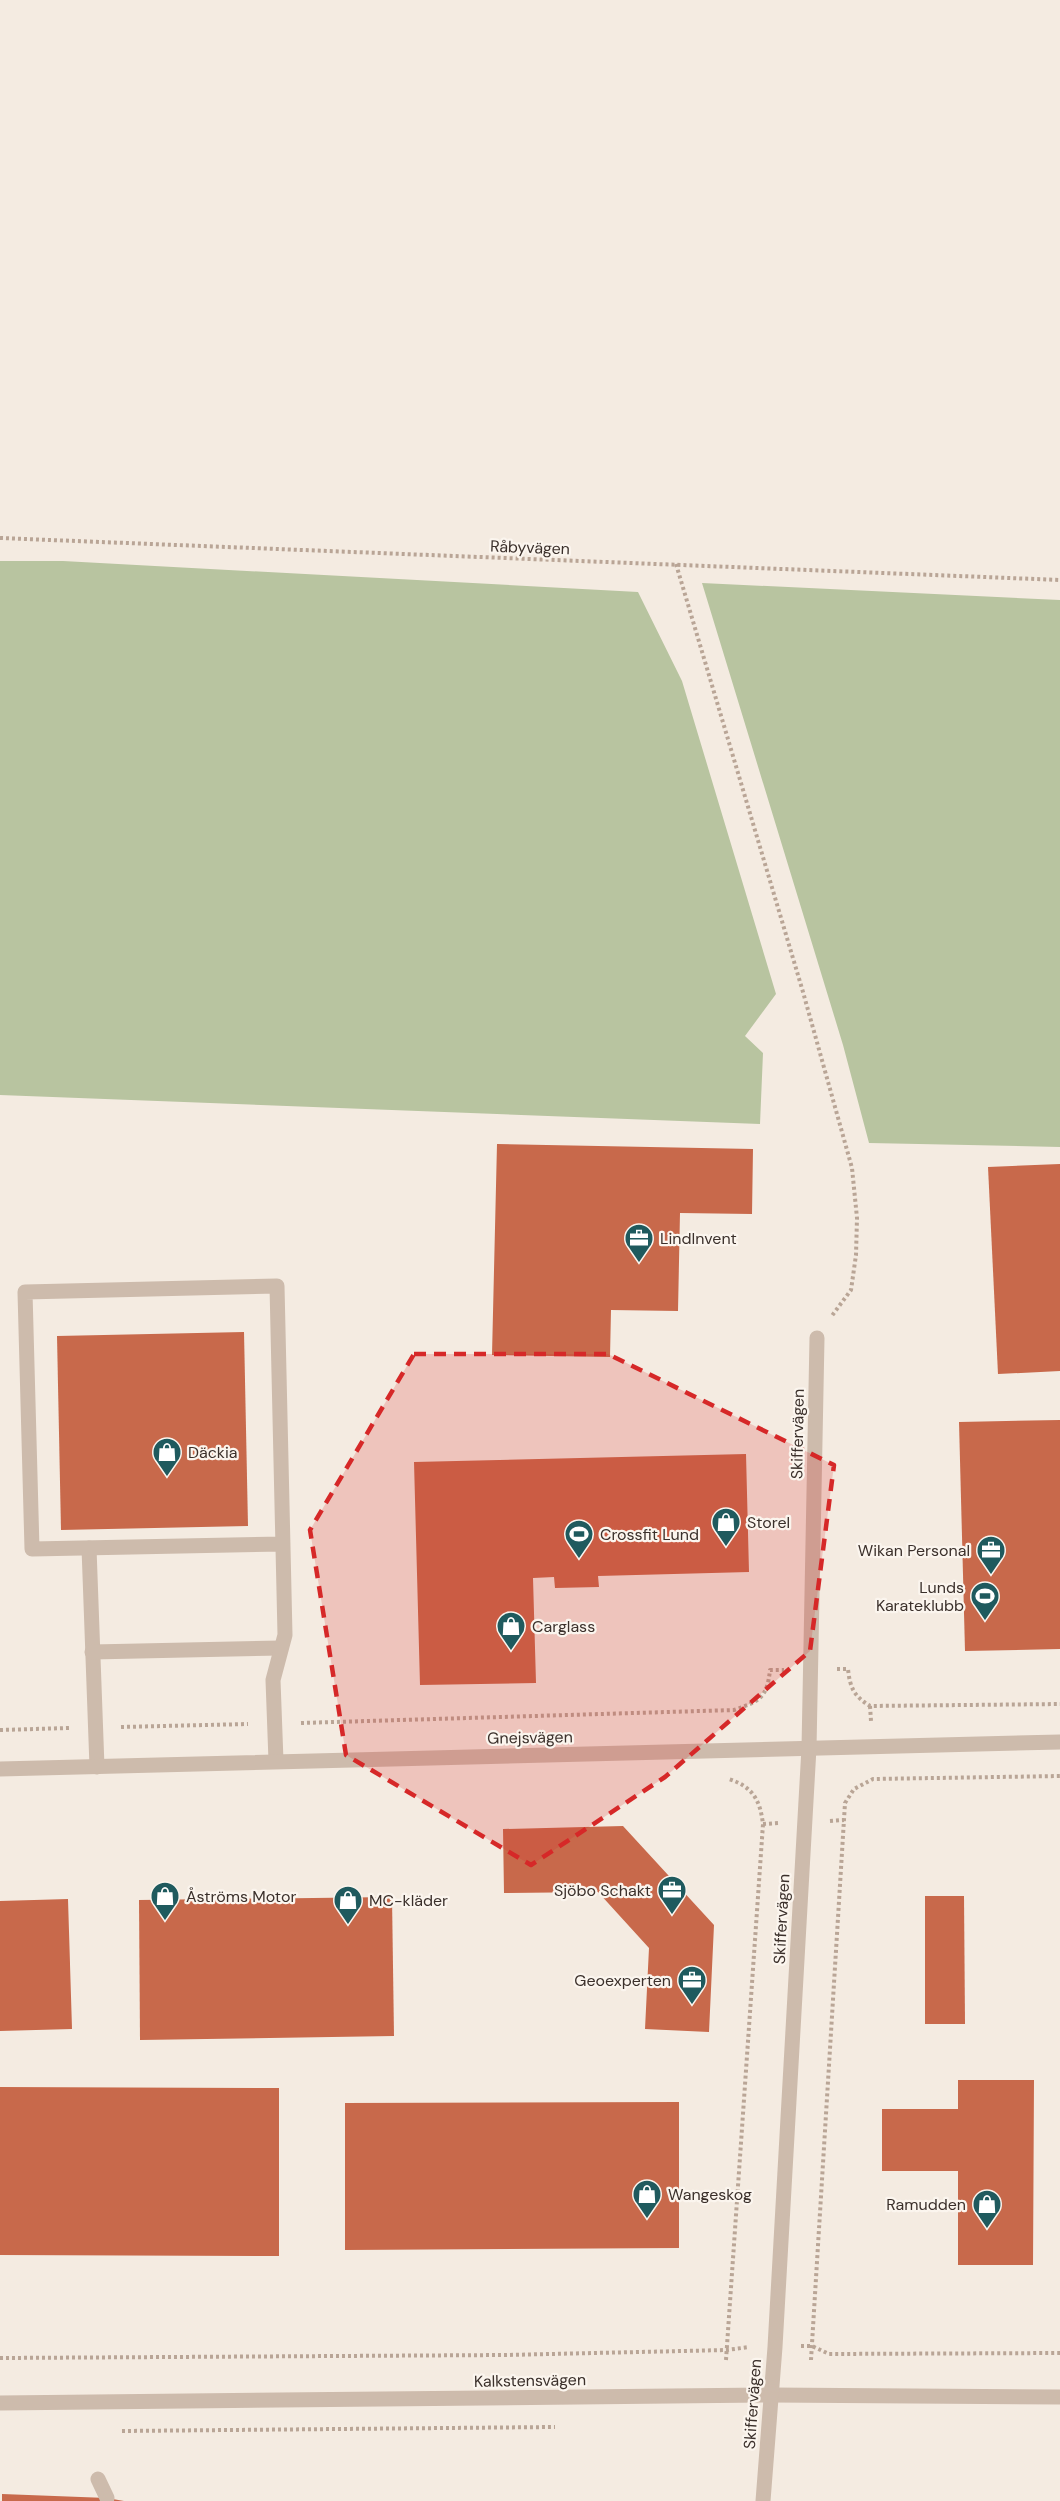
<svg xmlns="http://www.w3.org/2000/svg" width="1060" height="2501" font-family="'DM Sans',sans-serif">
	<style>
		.green { fill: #b8c4a0 }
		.building { fill: #c8694b }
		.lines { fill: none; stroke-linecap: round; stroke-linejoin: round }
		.path { stroke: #b9a596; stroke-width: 4; stroke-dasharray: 3 3; stroke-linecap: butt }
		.minor { stroke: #cdbbac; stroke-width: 15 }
		.marked { fill: #d62828; fill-opacity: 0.2; stroke: #d62828; stroke-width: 4.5; stroke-dasharray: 12 8; stroke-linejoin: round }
		.labels { text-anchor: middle; stroke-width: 4.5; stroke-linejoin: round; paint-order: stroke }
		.street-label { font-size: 16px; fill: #3b302b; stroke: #fbf5ee }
		.poi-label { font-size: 16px; fill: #3b302b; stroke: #fbf5ee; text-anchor: start }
	</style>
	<rect width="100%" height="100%" fill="#f4ebe1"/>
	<g class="green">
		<polygon points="0,561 63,561 638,592 682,681 776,994 745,1036 763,1053 760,1124 0,1095"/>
		<polygon points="702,583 1060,600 1060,1147 869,1143 843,1045"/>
	</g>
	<g class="building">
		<polygon points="497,1144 753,1149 752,1214 680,1213 678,1311 611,1310 610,1357 492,1355"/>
		<polygon points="1060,1164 1060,1371 998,1374 988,1167"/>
		<polygon points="244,1332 248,1526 61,1530 57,1336"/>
		<polygon points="1060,1420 1060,1649 965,1651 959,1422"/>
		<polygon points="746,1454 749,1572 598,1576 599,1587 555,1588 554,1577 533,1578 536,1683 420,1685 414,1462"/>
		<polygon points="623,1826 714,1925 709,2032 645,2029 649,1948 598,1892 504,1893 503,1829"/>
		<polygon points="925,1896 964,1896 965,2024 925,2024"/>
		<polygon points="392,1897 394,2036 140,2040 139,1900"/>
		<polygon points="68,1899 72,2029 0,2031 0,1901"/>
		<polygon points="958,2080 1034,2080 1033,2265 958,2265 958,2171 882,2171 882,2109 958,2109"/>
		<polygon points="0,2087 279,2088 279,2256 0,2255"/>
		<polygon points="679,2102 679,2248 345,2250 345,2103"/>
		<polygon points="2,2494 107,2498 124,2501 2,2501"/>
	</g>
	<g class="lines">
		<g class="path">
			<polyline points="0,538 1060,580"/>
			<polyline points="676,564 803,992 852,1168 857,1218 856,1255 851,1290 831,1317"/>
			<path d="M837,1669h11c2,19 6,27 22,37l190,-2"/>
			<polyline points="870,1706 871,1721"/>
			<path d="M301,1723l433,-13c26,-9 33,-12 36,-40h14"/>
			<polyline points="121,1727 248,1724"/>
			<polyline points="0,1730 69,1728"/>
			<polyline points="830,1821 844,1820"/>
			<polyline points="763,1824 780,1823"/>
			<polyline points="801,2346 812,2346 829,2354 1060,2353"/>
			<polyline points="0,2358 506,2355 727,2350 749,2347"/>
			<path d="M726,2360l37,-536c-3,-24 -10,-37 -34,-45"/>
			<polyline points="811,2360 845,1803 854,1789 873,1779 1060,1776"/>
			<polyline points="122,2431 555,2427"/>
		</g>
		<g class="minor">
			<polyline points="89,1548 97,1767"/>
			<polyline points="92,1652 281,1648"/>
			<polyline points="276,1761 273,1680 285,1635 277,1286 25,1292 32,1549 283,1544"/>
			<polyline points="0,1769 1060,1742"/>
			<polyline points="0,2403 771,2395 1060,2397"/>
			<polyline points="98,2479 107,2498"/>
			<polyline points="763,2501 775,2347 809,1748 817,1338"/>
		</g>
	</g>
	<path class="marked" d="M414,1354h194l226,111 -24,186 -145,126 -134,88 -185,-110 -36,-225z"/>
	<defs>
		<g id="office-pin" transform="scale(1.5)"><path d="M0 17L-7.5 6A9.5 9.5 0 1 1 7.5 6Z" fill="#1f5a5e" stroke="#fbf5ee"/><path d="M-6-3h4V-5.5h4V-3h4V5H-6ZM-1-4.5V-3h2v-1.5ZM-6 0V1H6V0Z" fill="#fff"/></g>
		<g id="shop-pin" transform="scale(1.5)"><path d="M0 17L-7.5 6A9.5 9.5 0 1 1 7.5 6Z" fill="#1f5a5e" stroke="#fbf5ee"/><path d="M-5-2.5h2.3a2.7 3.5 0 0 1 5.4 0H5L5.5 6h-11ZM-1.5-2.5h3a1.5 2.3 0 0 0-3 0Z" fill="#fff"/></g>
		<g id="stadium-pin" transform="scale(1.5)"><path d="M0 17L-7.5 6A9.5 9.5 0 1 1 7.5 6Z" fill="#1f5a5e" stroke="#fbf5ee"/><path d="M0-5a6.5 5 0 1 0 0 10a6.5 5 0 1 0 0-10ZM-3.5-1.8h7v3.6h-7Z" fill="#fff"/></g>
	</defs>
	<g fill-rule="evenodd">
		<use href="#office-pin" x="639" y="1238"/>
		<use href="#shop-pin" x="167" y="1452"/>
		<use href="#shop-pin" x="726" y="1522"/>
		<use href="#stadium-pin" x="579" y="1534"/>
		<use href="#office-pin" x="991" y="1550"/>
		<use href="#stadium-pin" x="985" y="1596"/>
		<use href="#shop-pin" x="511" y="1626"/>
		<use href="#office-pin" x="672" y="1890"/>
		<use href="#shop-pin" x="165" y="1896"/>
		<use href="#shop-pin" x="348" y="1900"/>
		<use href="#office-pin" x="692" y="1980"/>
		<use href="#shop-pin" x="647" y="2194"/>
		<use href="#shop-pin" x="987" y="2204"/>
	</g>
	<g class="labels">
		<g class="street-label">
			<text transform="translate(530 547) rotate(2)" y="6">Råbyvägen</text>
			<text transform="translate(797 1434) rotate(-89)" y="6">Skiffervägen</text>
			<text transform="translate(530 1737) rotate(-1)" y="6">Gnejsvägen</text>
			<text transform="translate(781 1919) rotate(-87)" y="6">Skiffervägen</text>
			<text transform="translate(530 2380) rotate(-1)" y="6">Kalkstensvägen</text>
			<text transform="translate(752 2404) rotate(-86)" y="6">Skiffervägen</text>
		</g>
		<g class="poi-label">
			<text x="660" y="1244">LindInvent</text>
			<text x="188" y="1458">Däckia</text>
			<text x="747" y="1528">Storel</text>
			<text x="600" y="1540">Crossfit Lund</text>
			<text x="970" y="1556" text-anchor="end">Wikan Personal</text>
			<text x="964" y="1593" text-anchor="end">Lunds<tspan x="964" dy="18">Karateklubb</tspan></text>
			<text x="532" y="1632">Carglass</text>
			<text x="651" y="1896" text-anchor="end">Sjöbo Schakt</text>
			<text x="186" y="1902">Åströms Motor</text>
			<text x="369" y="1906">MC-kläder</text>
			<text x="671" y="1986" text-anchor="end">Geoexperten</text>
			<text x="668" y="2200">Wangeskog</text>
			<text x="966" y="2210" text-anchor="end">Ramudden</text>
		</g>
	</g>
</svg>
